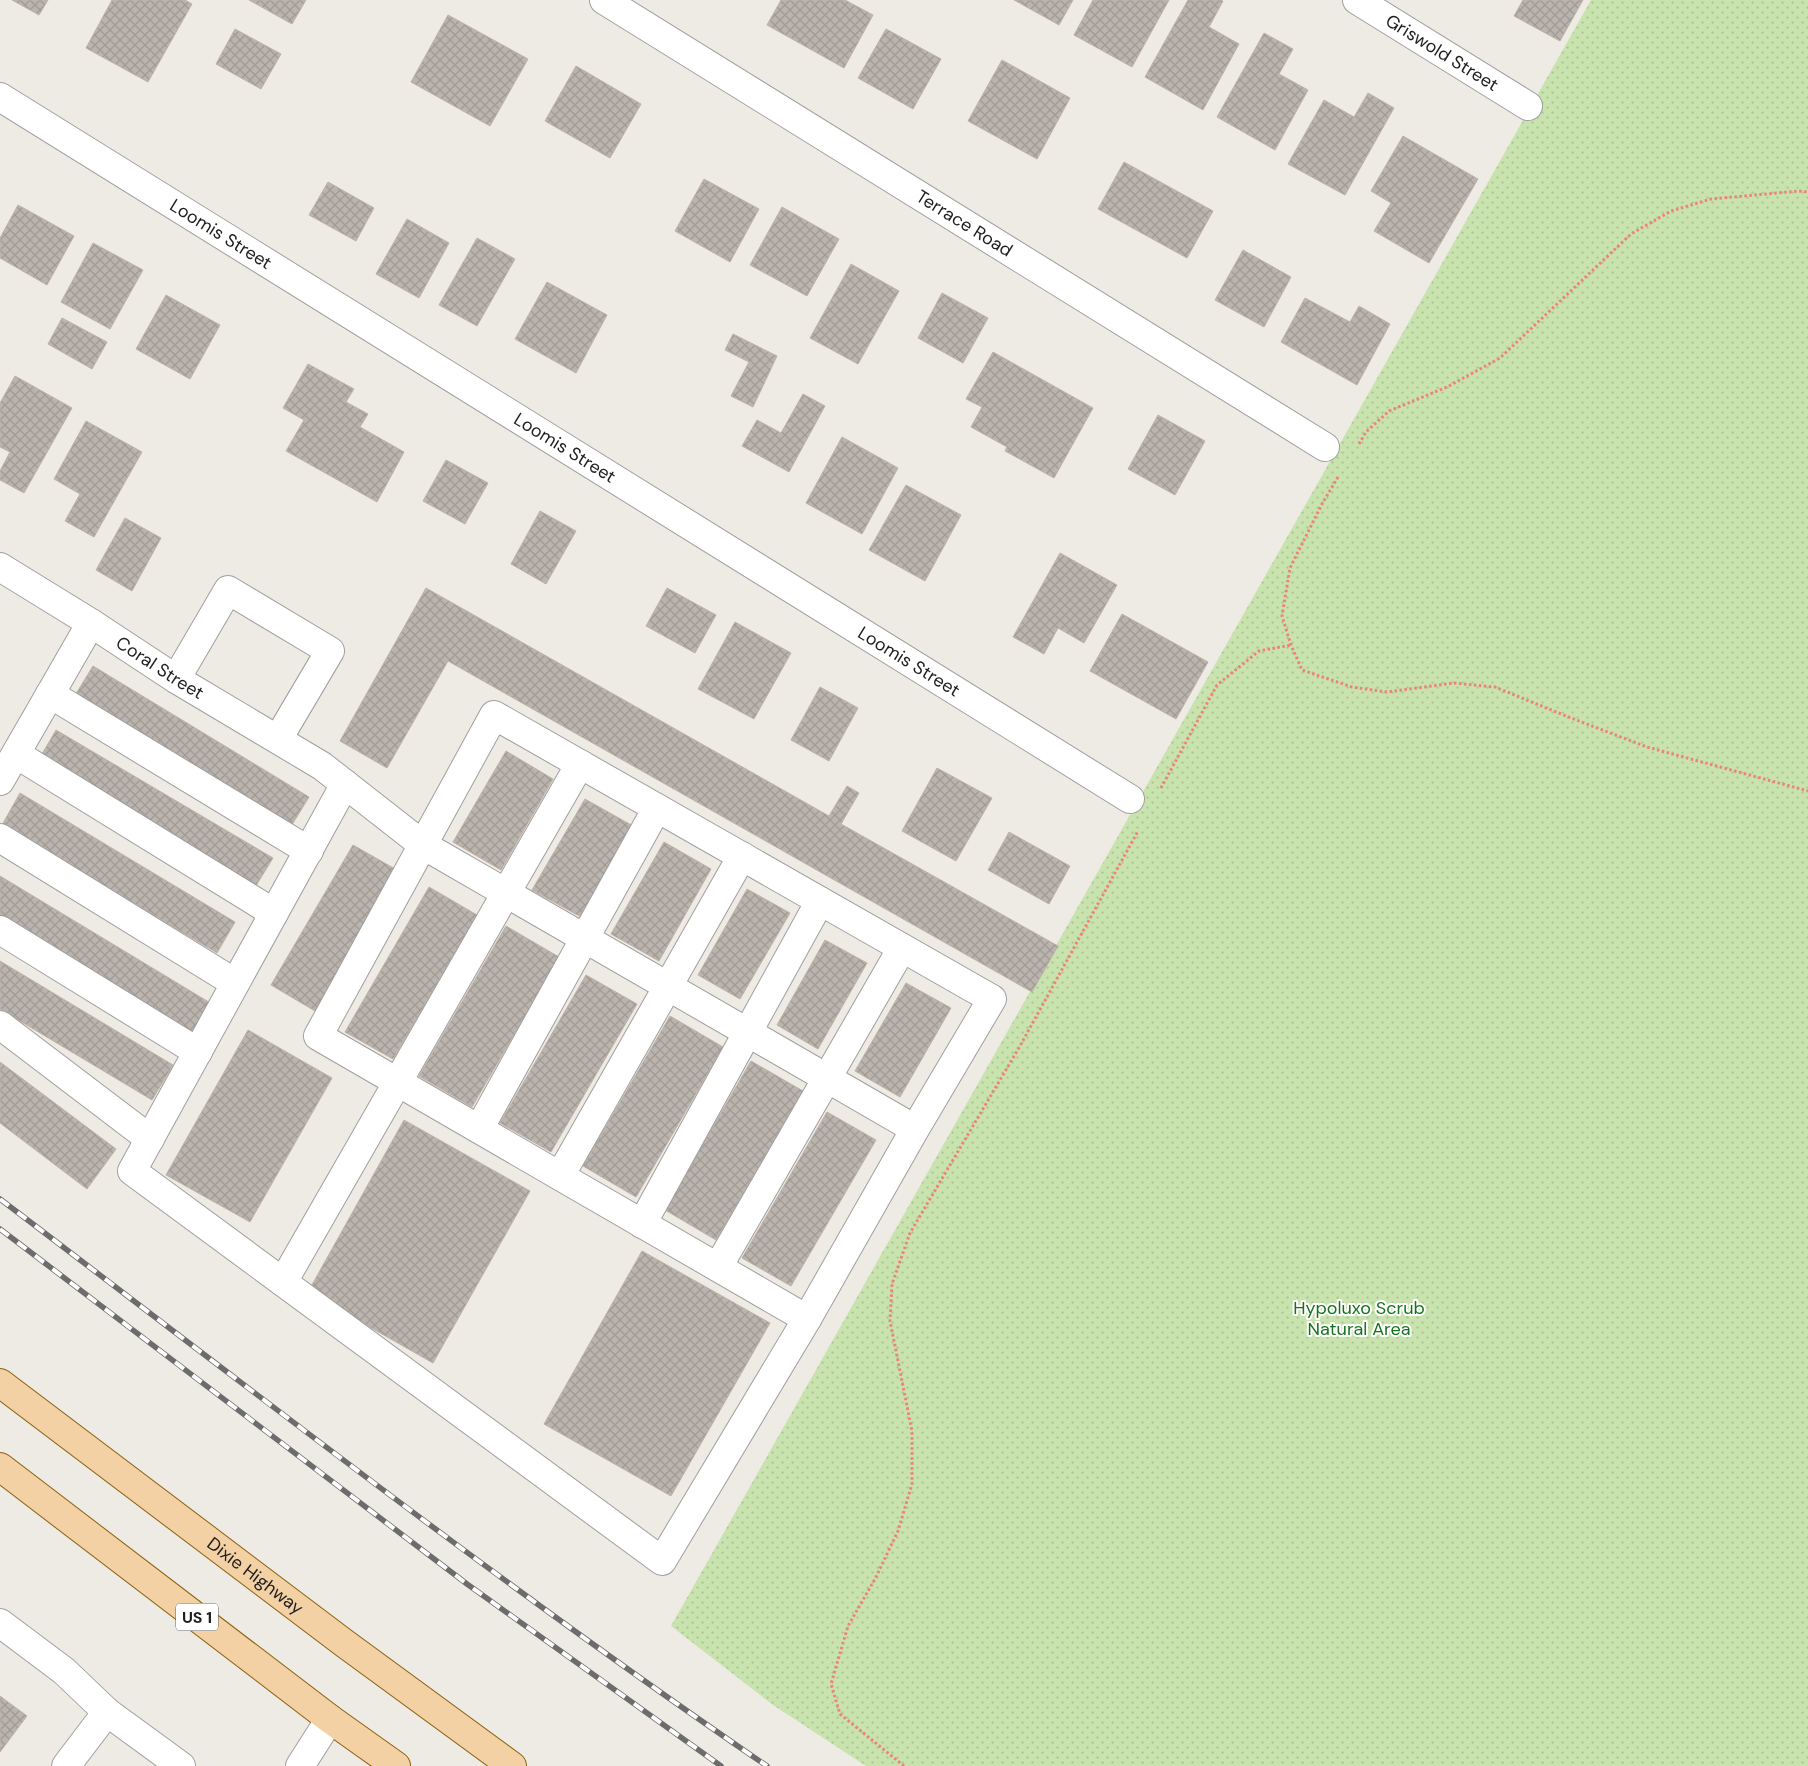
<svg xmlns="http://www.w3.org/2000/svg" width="1808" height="1766" font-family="'DM Sans',sans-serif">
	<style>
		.grass { fill: url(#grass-dots) }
		.building { fill: url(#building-cross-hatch); stroke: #beb2a8 }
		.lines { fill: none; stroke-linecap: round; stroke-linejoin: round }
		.minor-casing { stroke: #9f9f9f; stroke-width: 30 }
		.major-casing { stroke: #89610e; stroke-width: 30 }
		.path { stroke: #ed8376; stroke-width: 3; stroke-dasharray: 2.5 2.5; stroke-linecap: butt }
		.minor { stroke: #fff; stroke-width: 28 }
		.major { stroke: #f3d1a4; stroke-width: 28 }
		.rail-casing { stroke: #6c6c6c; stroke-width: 5.5 }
		.rail { stroke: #fff; stroke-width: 4; stroke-dasharray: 11; stroke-linecap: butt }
		.labels { text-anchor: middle; stroke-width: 4; stroke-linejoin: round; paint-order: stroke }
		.shield { fill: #fff; stroke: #626262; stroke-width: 1 }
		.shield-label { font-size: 16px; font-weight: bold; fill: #1e1e1e }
		.street-label { font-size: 18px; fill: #1e1e1e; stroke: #fff }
		.park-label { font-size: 18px; fill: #16721d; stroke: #fff }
	</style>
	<defs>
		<pattern id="grass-dots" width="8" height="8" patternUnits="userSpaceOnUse" patternTransform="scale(1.25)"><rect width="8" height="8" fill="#c9e3af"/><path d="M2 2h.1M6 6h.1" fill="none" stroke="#acc296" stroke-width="1.8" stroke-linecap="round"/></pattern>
		<pattern id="building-cross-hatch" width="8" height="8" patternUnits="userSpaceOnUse" patternTransform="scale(1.25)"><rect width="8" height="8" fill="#bbb4ae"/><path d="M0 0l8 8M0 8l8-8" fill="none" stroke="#a09a95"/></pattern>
	</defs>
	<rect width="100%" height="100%" fill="#eeebe4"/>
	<polygon class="grass" points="1591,0 1808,0 1808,1766 866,1766 773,1705 671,1626"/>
	<g class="building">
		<polygon points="12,0 48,0 39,15"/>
		<polygon points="112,0 185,0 192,4 148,82 86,48"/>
		<polygon points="249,0 306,0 292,24"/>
		<polygon points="781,0 845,0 873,15 844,68 767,25"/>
		<polygon points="1014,0 1073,0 1059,25"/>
		<polygon points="1093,0 1169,0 1132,67 1074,35"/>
		<polygon points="1188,0 1221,0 1223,1 1209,27 1239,44 1203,110 1145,77"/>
		<polygon points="1523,0 1583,0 1560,41 1514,16"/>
		<polygon points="448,15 528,59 490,126 411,82"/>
		<polygon points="235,29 281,54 261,89 216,64"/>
		<polygon points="886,29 941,59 913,109 858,78"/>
		<polygon points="1264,33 1293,49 1279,74 1308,90 1275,150 1217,117"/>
		<polygon points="1002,60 1070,98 1037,159 968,121"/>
		<polygon points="576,66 641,104 610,158 545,121"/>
		<polygon points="1368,93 1394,108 1345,195 1288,164 1324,100 1354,117"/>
		<polygon points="1403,136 1478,179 1429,263 1374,231 1391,203 1371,191"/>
		<polygon points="1124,162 1213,211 1187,258 1098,209"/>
		<polygon points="704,179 759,209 730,262 675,231"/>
		<polygon points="328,182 374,208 356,241 309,215"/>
		<polygon points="18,205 74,236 47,285 0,258 0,238"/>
		<polygon points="782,207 839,239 807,296 750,265"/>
		<polygon points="407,219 449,243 419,298 376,274"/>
		<polygon points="477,238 515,259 477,326 439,305"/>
		<polygon points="93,243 143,270 110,329 61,302"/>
		<polygon points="1243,250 1291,277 1264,327 1215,300"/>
		<polygon points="851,264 899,291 858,364 810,338"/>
		<polygon points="547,282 607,315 576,373 515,339"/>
		<polygon points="942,293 988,318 963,363 918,338"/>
		<polygon points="166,295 220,325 190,379 136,349"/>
		<polygon points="1305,298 1350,322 1359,306 1390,324 1357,385 1281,342"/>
		<polygon points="62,318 107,342 92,369 48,344"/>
		<polygon points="733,334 777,356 753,407 731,396 749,362 725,350"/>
		<polygon points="993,352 1093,408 1054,478 1005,451 1007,447 971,427 982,407 966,399"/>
		<polygon points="308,364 354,389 346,402 368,414 360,427 404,452 377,502 286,451 304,420 283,408"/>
		<polygon points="15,376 72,408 24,493 0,480 0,471 10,452 0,447 0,403"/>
		<polygon points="803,394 825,406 789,472 742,446 757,420 781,433"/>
		<polygon points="1158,415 1205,441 1175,495 1128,469"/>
		<polygon points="86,421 142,452 94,537 65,521 80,494 54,479"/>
		<polygon points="842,437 898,468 862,534 806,503"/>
		<polygon points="446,460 488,483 465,524 423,501"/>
		<polygon points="906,485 961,515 925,581 869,550"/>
		<polygon points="540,511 576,531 546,584 511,564"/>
		<polygon points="125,518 161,538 132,591 96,570"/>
		<polygon points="1060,553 1117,585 1084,643 1058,628 1044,654 1013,637"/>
		<polygon points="426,588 829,816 847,786 859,793 841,824 1058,946 1032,992 448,661 387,768 340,741"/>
		<polygon points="667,588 716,615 695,653 646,626"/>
		<polygon points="1122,614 1208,662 1176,719 1090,671"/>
		<polygon points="735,622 791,653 754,719 698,689"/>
		<polygon points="93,666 309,797 290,828 74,697"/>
		<polygon points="820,687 858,708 829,761 791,740"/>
		<polygon points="56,730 273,858 254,889 38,761"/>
		<polygon points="506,751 553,779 501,870 453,842"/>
		<polygon points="937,768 992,798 956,861 902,831"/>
		<polygon points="20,793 235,922 217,953 2,825"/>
		<polygon points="585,799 633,826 581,917 532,890"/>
		<polygon points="1009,832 1070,866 1049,904 988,870"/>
		<polygon points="664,842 711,869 659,961 611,934"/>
		<polygon points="353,845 397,870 315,1011 271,985"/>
		<polygon points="0,876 212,1004 192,1036 0,920"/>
		<polygon points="429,887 477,915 393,1059 345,1032"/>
		<polygon points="747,889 790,913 740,999 698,975"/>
		<polygon points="506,926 559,957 472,1107 419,1076"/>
		<polygon points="825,940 867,963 818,1049 777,1025"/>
		<polygon points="0,961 173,1065 152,1100 0,1009"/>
		<polygon points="586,975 637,1004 551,1152 500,1123"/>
		<polygon points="906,983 951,1008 900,1097 855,1071"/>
		<polygon points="670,1016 723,1047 636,1197 583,1166"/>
		<polygon points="248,1030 332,1078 250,1222 166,1175"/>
		<polygon points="751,1061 803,1091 716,1240 665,1210"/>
		<polygon points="0,1062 116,1149 87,1189 0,1123"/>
		<polygon points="827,1112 876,1140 791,1286 742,1258"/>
		<polygon points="404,1120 530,1191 433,1363 308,1292"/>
		<polygon points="642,1251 770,1323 671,1496 544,1424"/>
		<polygon points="0,1696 27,1716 0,1752"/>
	</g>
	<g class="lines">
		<g class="minor-casing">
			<g id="minor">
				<path id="s1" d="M604,0l721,447"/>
				<path id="s2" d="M1357,0l171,106"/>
				<path id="s3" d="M0,97l1130,702"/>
				<path id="s4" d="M0,567l91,56 85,56 146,87 101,79 492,284 77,-130 -498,-284 -176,321 489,283 108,-190"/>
				<polyline points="176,679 228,590 330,651 278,739"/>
				<polyline points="50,694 309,851"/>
				<polyline points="16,754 274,913"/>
				<polyline points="0,781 91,623"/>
				<polyline points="345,784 132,1171 662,1561 807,1319"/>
				<polyline points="0,838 235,983"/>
				<polyline points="0,930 198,1052"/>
				<polyline points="0,1025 150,1139"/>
				<polyline points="479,1129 657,808"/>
				<polyline points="560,1176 742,856"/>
				<polyline points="642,1224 820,901"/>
				<polyline points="718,1267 902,948"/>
				<polyline points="283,1282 580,764"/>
				<polyline points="0,1623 64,1671 107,1712"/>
				<polyline points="66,1766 107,1712 181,1766"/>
				<polyline points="300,1766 330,1719"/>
			</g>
		</g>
		<g class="major-casing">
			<g id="major">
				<path id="s5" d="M0,1383l344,260 168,123"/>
				<polyline points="0,1467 330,1719 396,1766"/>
			</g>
		</g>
		<g class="path">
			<polyline points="1359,444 1366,432 1389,411 1447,387 1500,358 1631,234 1671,211 1711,199 1799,191 1808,192"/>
			<polyline points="1338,477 1322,504 1290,568 1282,616 1291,645 1302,670 1352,687 1387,692 1454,683 1495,687 1566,716 1647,747 1808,791"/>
			<polyline points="1161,788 1217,685 1259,651 1291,645"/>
			<polyline points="904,1766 840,1714 831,1684 848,1626 875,1579 898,1531 912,1484 912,1431 890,1321 892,1284 910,1233 1020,1046 1138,831"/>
		</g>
		<use href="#minor" class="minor"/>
		<use href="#major" class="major"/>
		<g class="rail-casing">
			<g id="rail">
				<path d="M0,1199c253,192 504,388 767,567"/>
				<polyline points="0,1229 467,1584 721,1766"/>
			</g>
		</g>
		<use href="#rail" class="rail"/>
	</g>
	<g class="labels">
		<rect class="shield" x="176" y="1603.5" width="42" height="27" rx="4"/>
		<g class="shield-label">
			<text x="197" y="1623">US 1</text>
		</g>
		<g class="street-label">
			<text dy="6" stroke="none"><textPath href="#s2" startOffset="100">Griswold Street</textPath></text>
			<text dy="6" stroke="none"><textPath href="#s1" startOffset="424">Terrace Road</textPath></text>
			<text dy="6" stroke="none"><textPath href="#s3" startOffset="260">Loomis Street</textPath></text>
			<text dy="6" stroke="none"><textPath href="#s3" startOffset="665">Loomis Street</textPath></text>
			<text dy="6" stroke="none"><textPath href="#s3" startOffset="1070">Loomis Street</textPath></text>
			<text dy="6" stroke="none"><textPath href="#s4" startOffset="189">Coral Street</textPath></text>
			<text dy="6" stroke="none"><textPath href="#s5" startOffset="320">Dixie Highway</textPath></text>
		</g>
		<g class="park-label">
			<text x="1359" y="1314">Hypoluxo Scrub<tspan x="1359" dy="21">Natural Area</tspan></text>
		</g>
	</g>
</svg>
